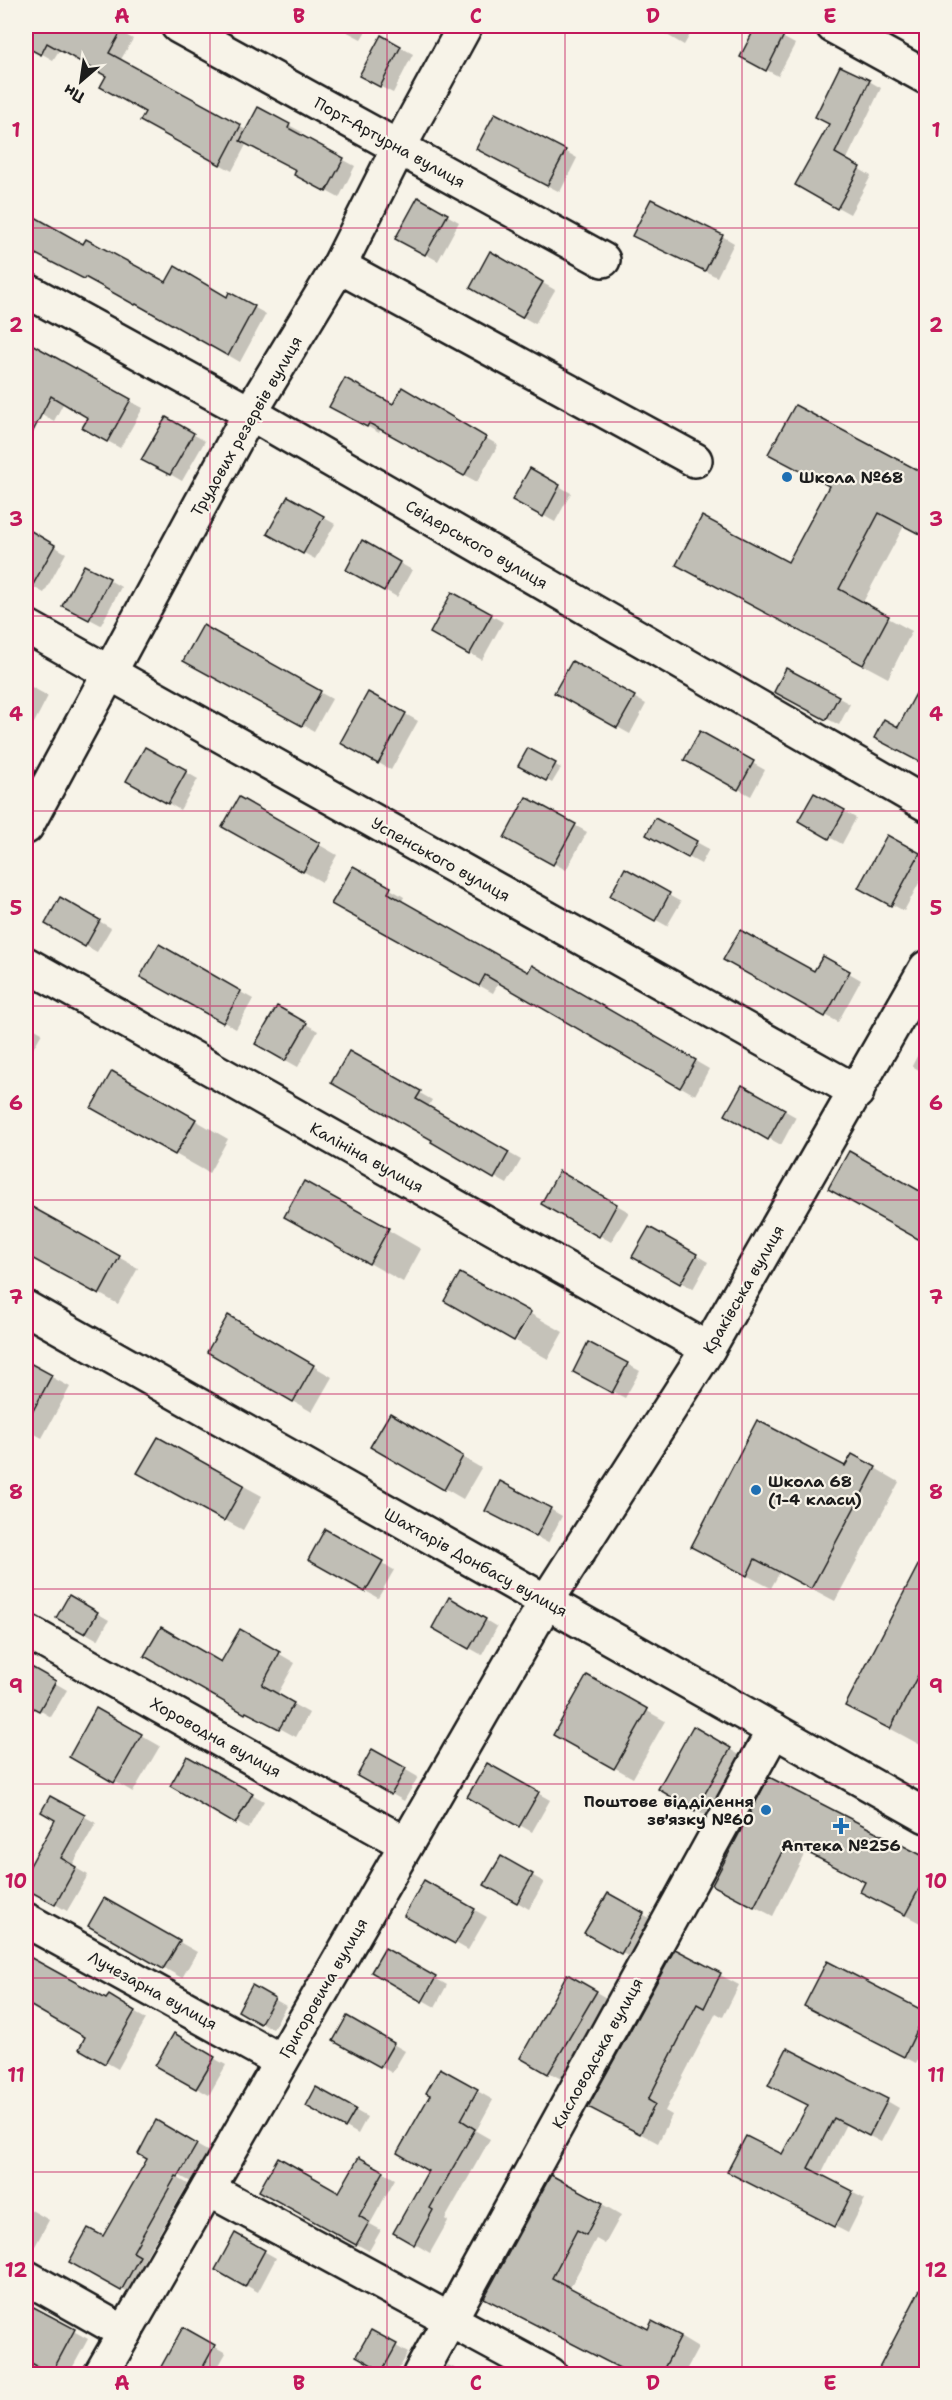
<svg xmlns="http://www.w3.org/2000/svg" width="952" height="2400" font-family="'Shantell Sans',sans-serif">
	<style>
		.shadow { fill: #0003 }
		.building { fill: #c0beb5; stroke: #1c1c1c; stroke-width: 1.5 }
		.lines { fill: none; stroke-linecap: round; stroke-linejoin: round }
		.minor-casing { stroke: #1c1c1c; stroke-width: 38 }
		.minor { stroke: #f7f3e8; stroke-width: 33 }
		.grid { fill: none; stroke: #c2185b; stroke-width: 1.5; stroke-opacity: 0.55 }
		.poi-dot { fill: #1f6fb2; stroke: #f7f3e8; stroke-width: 2 }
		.labels { text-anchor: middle; stroke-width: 4.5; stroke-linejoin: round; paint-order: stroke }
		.street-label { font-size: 16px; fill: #1c1c1c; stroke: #f7f3e8 }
		.poi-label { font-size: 16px; font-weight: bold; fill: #1c1c1c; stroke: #f7f3e8; text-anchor: start }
		.neatline { fill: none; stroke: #c2185b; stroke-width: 2 }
		.grid-label { font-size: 20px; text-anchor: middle; font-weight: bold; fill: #c2185b }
	</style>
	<rect width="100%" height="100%" fill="#f7f3e8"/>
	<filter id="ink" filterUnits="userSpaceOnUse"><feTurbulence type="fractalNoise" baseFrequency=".0167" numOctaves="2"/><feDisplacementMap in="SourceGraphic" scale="12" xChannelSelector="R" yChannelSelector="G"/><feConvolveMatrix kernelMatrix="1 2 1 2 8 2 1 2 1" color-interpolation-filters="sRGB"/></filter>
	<g filter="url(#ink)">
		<g class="shadow">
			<polygon points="26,26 109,26 133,39 120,61 246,130 258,109 302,132 299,136 355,166 339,198 308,181 298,170 247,143 232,171 154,128 147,112 108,76 60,49 53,60 26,45"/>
			<polygon points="289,26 299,26 297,30"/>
			<polygon points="336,26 369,26 361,39"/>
			<polygon points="656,26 695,26 684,45 655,28"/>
			<polygon points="758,26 762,26 795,44 778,76 742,57"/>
			<polygon points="382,37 413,54 393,93 373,83"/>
			<polygon points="869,81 881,88 846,161 871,176 850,214 797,185"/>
			<polygon points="565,151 577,158 560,192 490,156"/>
			<polygon points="418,199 459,222 438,261 397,238"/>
			<polygon points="26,214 84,246 167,284 228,299 230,294 266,314 240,362 148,309 147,311 97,283 96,284 54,264 26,247"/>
			<polygon points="722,236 734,243 717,277 646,242"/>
			<polygon points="491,253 555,290 535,324 472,287"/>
			<polygon points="26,342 105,388 143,408 120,448 84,428 90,417 64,402 54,421 26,405"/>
			<polygon points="402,389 498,445 477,482 381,429 379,433 331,406 393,406"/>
			<polygon points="166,419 205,441 182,481 144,459"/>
			<polygon points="531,470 571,493 555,522 514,499"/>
			<polygon points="926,477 926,538 904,526 862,604 912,631 888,678 702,578 789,564"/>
			<polygon points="289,498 335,524 315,559 269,534"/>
			<polygon points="27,531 66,553 44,593 26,583"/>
			<polygon points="363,542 412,570 397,597 348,569"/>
			<polygon points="109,580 121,587 101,625 76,612"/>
			<polygon points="453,594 503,622 482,660 432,632"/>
			<polygon points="203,627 332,699 314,731 185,660"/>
			<polygon points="573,663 646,704 630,734 556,693"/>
			<polygon points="787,670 850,704 839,725 788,698"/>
			<polygon points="26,684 48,696 34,723 26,718"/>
			<polygon points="369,694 418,721 391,770 342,742"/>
			<polygon points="701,734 765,770 751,796 686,760"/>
			<polygon points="146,749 198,779 180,810 128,780"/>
			<polygon points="528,750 561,768 552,783 520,765"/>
			<polygon points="814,795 856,818 842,844 800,821"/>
			<polygon points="239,799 337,855 322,882 224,826"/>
			<polygon points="527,799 587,832 566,870 506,837"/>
			<polygon points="656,820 709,849 701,864 648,835"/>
			<polygon points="888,837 926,858 926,870 904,911 860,887"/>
			<polygon points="354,868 404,897 402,901 529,974 533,967 709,1069 695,1095 499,982 493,993 333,904"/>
			<polygon points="625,871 681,902 667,926 612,895"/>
			<polygon points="61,899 111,928 97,952 47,924"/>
			<polygon points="159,946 253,999 236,1029 142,976"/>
			<polygon points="823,958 861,980 838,1022 725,959 815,973"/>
			<polygon points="278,1008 318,1031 298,1067 257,1044"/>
			<polygon points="26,1024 42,1033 26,1061"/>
			<polygon points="926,1039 926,1074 912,1066"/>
			<polygon points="350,1053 432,1100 428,1107 521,1160 507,1184 433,1142 434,1139"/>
			<polygon points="743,1087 796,1117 781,1145 727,1115"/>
			<polygon points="195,1120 228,1139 209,1173 127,1127"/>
			<polygon points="560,1173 629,1212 611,1242 543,1203"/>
			<polygon points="32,1209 138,1268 118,1304 26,1253 26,1221"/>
			<polygon points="650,1229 708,1262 693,1289 634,1256"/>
			<polygon points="388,1230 421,1249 403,1282 319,1235"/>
			<polygon points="531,1314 563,1332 548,1359 516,1341"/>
			<polygon points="229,1317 332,1377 312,1412 209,1352"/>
			<polygon points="589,1344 640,1371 625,1398 587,1378"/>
			<polygon points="26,1363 70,1387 42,1438 26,1429"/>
			<polygon points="390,1415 481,1468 463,1499 372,1446"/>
			<polygon points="158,1439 262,1496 243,1530 139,1473"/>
			<polygon points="846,1468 875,1468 899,1482 835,1601 780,1572 771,1588 717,1560"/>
			<polygon points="550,1509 562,1516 548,1543 499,1517"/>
			<polygon points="326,1531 394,1570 378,1598 310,1560"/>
			<polygon points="926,1552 926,1742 924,1747 847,1705"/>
			<polygon points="69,1597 109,1620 98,1640 58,1617"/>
			<polygon points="450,1599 497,1627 482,1655 434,1628"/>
			<polygon points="240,1631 295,1663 277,1695 309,1713 296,1737 263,1719 261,1721 147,1655 222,1664"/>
			<polygon points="26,1666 67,1690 51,1717 26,1702"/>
			<polygon points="587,1677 665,1721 633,1778 555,1734"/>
			<polygon points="97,1710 160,1746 133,1792 71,1756"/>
			<polygon points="694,1728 748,1760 714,1820 660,1789"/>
			<polygon points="373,1751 418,1777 404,1801 359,1775"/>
			<polygon points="188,1758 264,1801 248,1829 172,1786"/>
			<polygon points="487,1765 550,1800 532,1832 469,1797"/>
			<polygon points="770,1779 926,1860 926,1920 924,1925 880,1902 867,1882 806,1851 773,1916 732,1895"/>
			<polygon points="51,1798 96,1823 72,1866 88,1875 67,1911 26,1887 26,1876 57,1820"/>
			<polygon points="501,1858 544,1882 529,1909 486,1884"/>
			<polygon points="425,1882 487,1917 468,1950 406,1915"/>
			<polygon points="608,1895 655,1921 633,1959 586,1933"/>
			<polygon points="105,1900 197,1952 182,1978 90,1926"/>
			<polygon points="386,1950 447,1985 435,2007 373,1972"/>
			<polygon points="675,1951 739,1985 723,2017 716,2013 665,2111 672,2115 658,2143 609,2117"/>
			<polygon points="26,1954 107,2001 109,1998 146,2019 118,2069 81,2048 87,2036 26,2003"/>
			<polygon points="827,1963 926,2014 926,2043 916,2063 818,2012"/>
			<polygon points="568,1976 608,1999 561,2079 522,2057"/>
			<polygon points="253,1987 286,2006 273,2029 240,2010"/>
			<polygon points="348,2018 405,2051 392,2073 335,2040"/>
			<polygon points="174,2036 226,2065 209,2095 157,2066"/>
			<polygon points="441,2070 493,2100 476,2131 490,2139 445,2219 448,2221 430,2253 395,2232 430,2170 432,2095"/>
			<polygon points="317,2089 367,2117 358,2134 308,2105"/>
			<polygon points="887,2101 899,2108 881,2142 846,2124 820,2176 865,2199 848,2233 741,2178 783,2156 809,2105"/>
			<polygon points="157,2123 209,2152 191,2182 173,2172 171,2174 188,2184 144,2260 151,2264 134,2296 71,2262 104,2238 149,2159"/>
			<polygon points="359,2159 395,2179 370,2224 381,2230 369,2251 261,2191 340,2194"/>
			<polygon points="602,2204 621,2215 605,2244 596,2239 569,2289 648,2331 680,2337 698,2348 684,2374 632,2374 486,2297"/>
			<polygon points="26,2207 49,2220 33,2250 26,2247"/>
			<polygon points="235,2235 276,2258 258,2292 217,2269"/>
			<polygon points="926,2280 926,2374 878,2374"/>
			<polygon points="26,2305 88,2339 69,2374 26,2374"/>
			<polygon points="183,2329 226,2353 214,2374 158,2374"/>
			<polygon points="372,2332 408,2353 396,2374 391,2374 358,2356"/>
			<polygon points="448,2365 466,2374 443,2374"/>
		</g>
		<g class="building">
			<polygon points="26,26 124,26 109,53 241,125 220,165 140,121 145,112 100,87 106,76 47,43 41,55 26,47"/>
			<polygon points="756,26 766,26 784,35 766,71 740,57"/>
			<polygon points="381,35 401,46 380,87 359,76"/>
			<polygon points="840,66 870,80 835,153 860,167 837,209 795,185 829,124 815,117"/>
			<polygon points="258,107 290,124 288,128 344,158 326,192 294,175 296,170 240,141"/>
			<polygon points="495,113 566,150 547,186 476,149"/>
			<polygon points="418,197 448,214 425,255 395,239"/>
			<polygon points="651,199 723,235 705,271 632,236"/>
			<polygon points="26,212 83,244 86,239 166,282 175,266 227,297 229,292 255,306 228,356 136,304 135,305 85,277 84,279 26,249"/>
			<polygon points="490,251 543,282 522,318 470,288"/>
			<polygon points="26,341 131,399 107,442 82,428 88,418 51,396 26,445"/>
			<polygon points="345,378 393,404 402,387 486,437 464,476 369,423 367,427 329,407"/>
			<polygon points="795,405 927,475 927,538 879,513 839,589 889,616 863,665 676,565 702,516 788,562 829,486 768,454"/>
			<polygon points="166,417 194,433 170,475 141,460"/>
			<polygon points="530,468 560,485 543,517 512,500"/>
			<polygon points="288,496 324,516 303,554 267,534"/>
			<polygon points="26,528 55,545 26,597"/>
			<polygon points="362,540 400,562 384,591 346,570"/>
			<polygon points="84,565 110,578 89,620 62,606"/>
			<polygon points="452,592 492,614 469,655 430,633"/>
			<polygon points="203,625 321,691 302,726 183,661"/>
			<polygon points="572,661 635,696 617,728 554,693"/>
			<polygon points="786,668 839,696 826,720 774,692"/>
			<polygon points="927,673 927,766 874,738 884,719 898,727"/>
			<polygon points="368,692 406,713 378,764 340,743"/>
			<polygon points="700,731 754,761 738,790 684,760"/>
			<polygon points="145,747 187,770 168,804 126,781"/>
			<polygon points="528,748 556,763 546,781 518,766"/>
			<polygon points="814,793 845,810 829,839 798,821"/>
			<polygon points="239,797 320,843 303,872 222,827"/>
			<polygon points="526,797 576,824 553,865 504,838"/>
			<polygon points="655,818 697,841 688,858 646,835"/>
			<polygon points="887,835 920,853 891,906 858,888"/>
			<polygon points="353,866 391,887 388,893 528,972 532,965 696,1060 680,1088 485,975 479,986 331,904"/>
			<polygon points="625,868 670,893 655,921 610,896"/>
			<polygon points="60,897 100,920 85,947 45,924"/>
			<polygon points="740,930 814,971 823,956 850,971 825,1017 723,960"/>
			<polygon points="159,944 241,991 223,1023 140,977"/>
			<polygon points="277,1006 307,1023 285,1061 255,1044"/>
			<polygon points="349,1051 421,1091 416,1099 509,1152 494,1179 431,1142 432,1140 331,1083"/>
			<polygon points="112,1071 196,1119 175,1155 91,1108"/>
			<polygon points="742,1085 785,1109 768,1140 725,1115"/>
			<polygon points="849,1151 927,1195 927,1244 828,1189"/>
			<polygon points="559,1171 617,1204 599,1237 541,1204"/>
			<polygon points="304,1181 389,1228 369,1264 284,1217"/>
			<polygon points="32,1207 120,1256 99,1295 26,1255 26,1218"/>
			<polygon points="649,1227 697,1254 680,1284 632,1257"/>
			<polygon points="460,1273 531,1312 514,1341 444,1301"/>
			<polygon points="228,1315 314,1365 293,1402 207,1352"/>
			<polygon points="588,1342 628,1363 612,1393 573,1372"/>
			<polygon points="26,1361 52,1375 26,1424"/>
			<polygon points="390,1413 463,1456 444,1490 370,1447"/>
			<polygon points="757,1420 845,1466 852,1454 876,1467 811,1589 755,1559 747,1576 691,1547"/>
			<polygon points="158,1437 244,1485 224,1521 137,1473"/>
			<polygon points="500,1481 551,1508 536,1537 485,1511"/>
			<polygon points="325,1529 383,1561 365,1592 308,1560"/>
			<polygon points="927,1548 927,1658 890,1729 845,1706"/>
			<polygon points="69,1595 98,1612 85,1634 56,1618"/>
			<polygon points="449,1597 486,1619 469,1649 432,1628"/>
			<polygon points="161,1627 221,1662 240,1629 280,1652 262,1685 294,1703 279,1729 246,1712 245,1714 144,1656"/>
			<polygon points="26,1664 56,1681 39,1711 26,1704"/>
			<polygon points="587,1675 648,1709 614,1769 553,1735"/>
			<polygon points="96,1708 142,1734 114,1783 69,1757"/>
			<polygon points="693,1726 731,1748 695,1811 658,1789"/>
			<polygon points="372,1749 406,1768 391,1795 357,1776"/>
			<polygon points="187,1756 253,1793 235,1824 170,1786"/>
			<polygon points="487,1763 539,1792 519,1827 467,1797"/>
			<polygon points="769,1777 927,1858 927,1874 905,1915 860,1892 865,1882 787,1842 754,1907 712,1885"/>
			<polygon points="50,1796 85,1815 61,1858 76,1867 55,1905 26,1889 26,1873 55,1820 41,1812"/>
			<polygon points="501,1856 533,1874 517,1903 484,1885"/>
			<polygon points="424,1880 475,1909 455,1944 404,1916"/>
			<polygon points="608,1893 644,1913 621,1954 584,1933"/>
			<polygon points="104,1898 180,1941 163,1969 88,1926"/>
			<polygon points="385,1948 436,1977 422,2002 371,1972"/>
			<polygon points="675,1949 721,1973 704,2008 697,2004 648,2100 655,2104 640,2134 588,2107"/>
			<polygon points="26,1955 106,1999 109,1995 135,2011 105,2064 79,2049 85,2037 26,2003"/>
			<polygon points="827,1961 926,2012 904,2057 804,2006"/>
			<polygon points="567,1974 597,1991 548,2074 520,2058"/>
			<polygon points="252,1985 275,1998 260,2024 238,2011"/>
			<polygon points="347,2016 394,2043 380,2067 333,2041"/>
			<polygon points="174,2033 215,2057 196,2089 155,2066"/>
			<polygon points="787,2048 888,2099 869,2136 834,2118 808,2168 853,2191 835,2227 727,2172 746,2136 782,2154 808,2105 768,2085"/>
			<polygon points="440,2068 478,2089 461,2120 475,2129 430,2208 433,2210 414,2245 393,2233 428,2171 397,2153 430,2095 426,2093"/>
			<polygon points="316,2087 356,2109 345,2128 306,2106"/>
			<polygon points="156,2120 197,2144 178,2177 176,2176 133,2252 140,2256 121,2291 69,2262 88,2228 103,2236 147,2159 138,2154"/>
			<polygon points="278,2157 339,2192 359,2157 384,2171 359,2216 369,2222 356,2245 259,2191"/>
			<polygon points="551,2175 603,2203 586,2235 577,2230 552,2278 648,2329 652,2321 681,2336 661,2374 631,2374 484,2298"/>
			<polygon points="235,2233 265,2250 245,2287 215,2270"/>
			<polygon points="927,2276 927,2374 876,2374"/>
			<polygon points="26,2303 75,2329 51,2374 26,2360"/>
			<polygon points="183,2327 215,2345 199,2374 157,2374"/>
			<polygon points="371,2330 397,2344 382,2371 356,2356"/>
		</g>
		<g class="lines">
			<g class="minor-casing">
				<g id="minor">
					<polyline points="178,26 603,260"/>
					<polyline points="833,26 926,77"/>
					<polyline points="339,266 695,460"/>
					<polyline points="26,290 250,413 926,804"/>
					<polyline points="26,626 857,1092"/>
					<polyline points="26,827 250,413 339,266 399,147 465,26"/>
					<polyline points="26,964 708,1349"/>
					<polyline points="26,1308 926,1816"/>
					<polyline points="26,1631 406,1844"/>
					<polyline points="26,1920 281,2061"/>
					<polyline points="208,2189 550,2374"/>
					<polyline points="26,2277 125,2333"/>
					<polyline points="101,2374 546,1602 708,1349 926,968"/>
					<polyline points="420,2374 774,1730"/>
				</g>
			</g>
			<use href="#minor" class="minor"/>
		</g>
	</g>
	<path class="grid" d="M210,26v2348M387,26v2348M565,26v2348M742,26v2348M26,228h900M26,422h900M26,616h900M26,811h900M26,1006h900M26,1200h900M26,1394h900M26,1589h900M26,1784h900M26,1978h900M26,2172h900"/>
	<g class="poi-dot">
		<circle cx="787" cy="477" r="6"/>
		<circle cx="756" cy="1490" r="6"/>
		<circle cx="766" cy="1810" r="6"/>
		<path d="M838 1817h6v6h6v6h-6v6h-6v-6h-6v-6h6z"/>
	</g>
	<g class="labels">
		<g class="street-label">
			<text transform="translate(390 142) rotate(29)" y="6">Порт-Артурна вулиця</text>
			<text transform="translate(246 426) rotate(-60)" y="6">Трудових резервів вулиця</text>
			<text transform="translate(477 544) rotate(30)" y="6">Свідерського вулиця</text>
			<text transform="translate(441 859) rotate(29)" y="6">Успенського вулиця</text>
			<text transform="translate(367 1157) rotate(29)" y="6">Калініна вулиця</text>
			<text transform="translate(743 1289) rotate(-60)" y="6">Краківська вулиця</text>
			<text transform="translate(476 1562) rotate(29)" y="6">Шахтарів Донбасу вулиця</text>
			<text transform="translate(216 1737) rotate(29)" y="6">Хороводна вулиця</text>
			<text transform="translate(323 1988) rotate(-60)" y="6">Григоровича вулиця</text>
			<text transform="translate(153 1990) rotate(29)" y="6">Лучезарна вулиця</text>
			<text transform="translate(597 2053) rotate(-61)" y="6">Кисловодська вулиця</text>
		</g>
		<g class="poi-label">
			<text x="799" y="483">Школа №68</text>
			<text x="768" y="1487">Школа 68<tspan x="768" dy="18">(1-4 класи)</tspan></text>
			<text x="754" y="1807" text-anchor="end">Поштове відділення<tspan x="754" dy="18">зв'язку №60</tspan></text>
			<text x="841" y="1851" text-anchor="middle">Аптека №256</text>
		</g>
	</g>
	<rect width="952" height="2400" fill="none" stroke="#f7f3e8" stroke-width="66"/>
	<g transform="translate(81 81) rotate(209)" stroke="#f7f3e8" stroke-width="4.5" paint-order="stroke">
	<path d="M0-4.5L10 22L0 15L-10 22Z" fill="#1c1c1c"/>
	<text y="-9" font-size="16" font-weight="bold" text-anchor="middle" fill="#1c1c1c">Пн</text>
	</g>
	<rect x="33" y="33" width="886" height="2334" class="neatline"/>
	<g class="grid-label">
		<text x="122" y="23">A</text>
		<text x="299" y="23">B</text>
		<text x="476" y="23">C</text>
		<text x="653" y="23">D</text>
		<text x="830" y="23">E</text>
		<text x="16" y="137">1</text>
		<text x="936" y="137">1</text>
		<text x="16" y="332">2</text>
		<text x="936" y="332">2</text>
		<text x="16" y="526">3</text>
		<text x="936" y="526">3</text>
		<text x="16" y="721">4</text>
		<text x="936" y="721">4</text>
		<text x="16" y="915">5</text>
		<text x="936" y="915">5</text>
		<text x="16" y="1110">6</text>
		<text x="936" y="1110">6</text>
		<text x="16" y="1304">7</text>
		<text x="936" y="1304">7</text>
		<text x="16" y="1499">8</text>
		<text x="936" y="1499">8</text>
		<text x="16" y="1693">9</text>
		<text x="936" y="1693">9</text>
		<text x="16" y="1888">10</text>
		<text x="936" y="1888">10</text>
		<text x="16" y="2082">11</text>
		<text x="936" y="2082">11</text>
		<text x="16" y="2277">12</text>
		<text x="936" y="2277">12</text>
		<text x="122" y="2390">A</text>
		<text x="299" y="2390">B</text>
		<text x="476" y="2390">C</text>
		<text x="653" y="2390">D</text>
		<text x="830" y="2390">E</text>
	</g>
</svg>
